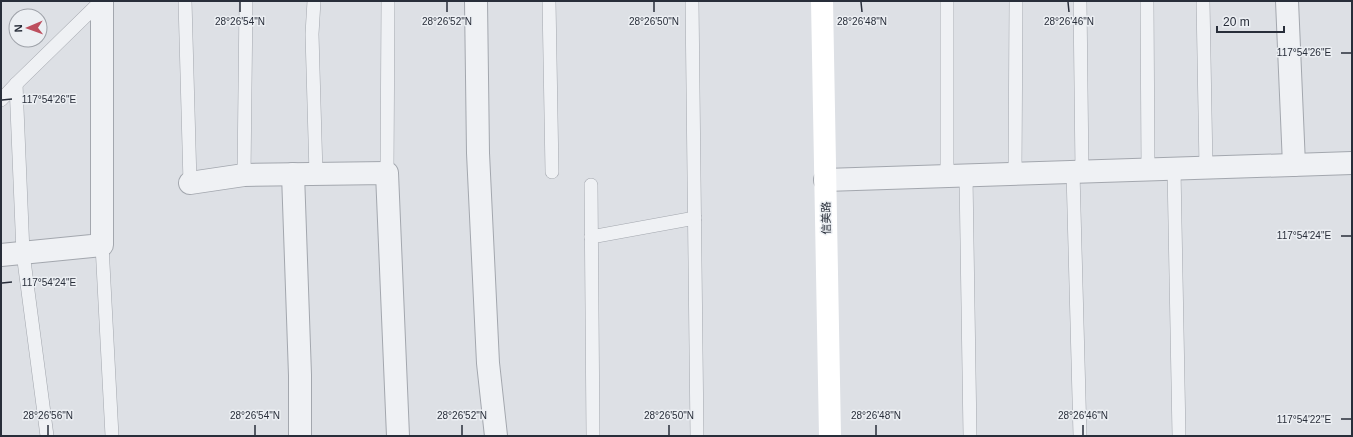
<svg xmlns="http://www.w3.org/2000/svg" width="1353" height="437" font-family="Arial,'Noto Sans SC',sans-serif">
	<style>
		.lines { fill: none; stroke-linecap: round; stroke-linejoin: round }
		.lane-casing { stroke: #a3a7ae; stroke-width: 14 }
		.street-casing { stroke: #a3a7ae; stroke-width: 24 }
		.lane { stroke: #eff1f4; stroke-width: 13 }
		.street { stroke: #eff1f4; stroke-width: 22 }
		.secondary { stroke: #fff; stroke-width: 22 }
		.ticks { fill: none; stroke: #282e3a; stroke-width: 1.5 }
		.labels { text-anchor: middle; stroke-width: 3; stroke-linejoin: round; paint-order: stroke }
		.street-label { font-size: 11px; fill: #282e3a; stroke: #eceff3 }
		.ticks-label { font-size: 10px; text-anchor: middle; fill: #282e3a; stroke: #eceff3; stroke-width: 3; stroke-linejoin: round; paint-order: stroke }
	</style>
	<rect width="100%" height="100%" fill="#dde0e5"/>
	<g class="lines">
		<g class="lane-casing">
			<g id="lane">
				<polyline points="185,1 190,183"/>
				<polyline points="314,1 312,34 316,174"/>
				<polyline points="549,1 552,172"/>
				<polyline points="692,1 697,436"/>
				<polyline points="947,1 947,177"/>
				<polyline points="1080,1 1082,172"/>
				<polyline points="1147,1 1148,170"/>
				<polyline points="1203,1 1206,168"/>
				<polyline points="16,84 23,253 47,436"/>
				<polyline points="1,100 16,84 101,1"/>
				<polyline points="1174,169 1179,436"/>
				<polyline points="1073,172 1080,436"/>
				<polyline points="387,173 388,1"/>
				<polyline points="1015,174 1016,1"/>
				<polyline points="244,175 246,1"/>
				<polyline points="966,176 970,436"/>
				<polyline points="591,185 593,436"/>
				<polyline points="591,237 695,218"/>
				<polyline points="102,245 112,436"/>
			</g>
		</g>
		<g class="street-casing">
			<g id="street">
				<polyline points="476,1 478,153 488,363 496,436"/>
				<polyline points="1287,1 1294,165"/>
				<polyline points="293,174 300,375 300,436"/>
				<polyline points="825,180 1352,163"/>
				<polyline points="190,183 244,175 387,173 398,436"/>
				<polyline points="1,255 102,245 102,1"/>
			</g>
		</g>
		<use href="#lane" class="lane"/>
		<use href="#street" class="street"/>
		<polyline class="secondary" points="822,1 830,436"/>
	</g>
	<path class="ticks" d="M240,2v10M447,2v10M654,2v10M861,2l1,10M1068,2l1,10M1341,53h10M2,100l10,-1M1341,236h10M2,283l10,-1M1341,419h10M48,425v10M255,425v10M462,425v10M669,425v10M876,425v10M1083,425v10"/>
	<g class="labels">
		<g class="street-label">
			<text transform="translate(826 218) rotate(-91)" y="4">信美路</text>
		</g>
	</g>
	<g class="ticks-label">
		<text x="240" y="25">28°26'54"N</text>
		<text x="447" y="25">28°26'52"N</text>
		<text x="654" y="25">28°26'50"N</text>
		<text x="862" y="25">28°26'48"N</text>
		<text x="1069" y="25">28°26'46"N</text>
		<text x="1304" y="56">117°54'26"E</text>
		<text x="49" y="103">117°54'26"E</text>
		<text x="1304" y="239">117°54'24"E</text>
		<text x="49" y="286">117°54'24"E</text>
		<text x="48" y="419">28°26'56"N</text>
		<text x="255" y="419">28°26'54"N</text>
		<text x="462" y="419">28°26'52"N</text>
		<text x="669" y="419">28°26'50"N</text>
		<text x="876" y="419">28°26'48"N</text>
		<text x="1083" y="419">28°26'46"N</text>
		<text x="1304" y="423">117°54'22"E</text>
	</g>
	<rect width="1353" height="437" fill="none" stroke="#282e3a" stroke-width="4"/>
	<g transform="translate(28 28) rotate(268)"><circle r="19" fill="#eceff3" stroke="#9ea2a9"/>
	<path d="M0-3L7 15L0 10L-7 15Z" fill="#bd4f5e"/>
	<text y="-6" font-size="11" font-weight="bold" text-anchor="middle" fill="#282e3a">N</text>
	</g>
	<path d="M1217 26v6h67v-6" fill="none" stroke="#282e3a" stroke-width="2"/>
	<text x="1223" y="26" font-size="12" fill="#282e3a" stroke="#eceff3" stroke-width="3" paint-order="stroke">20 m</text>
</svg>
